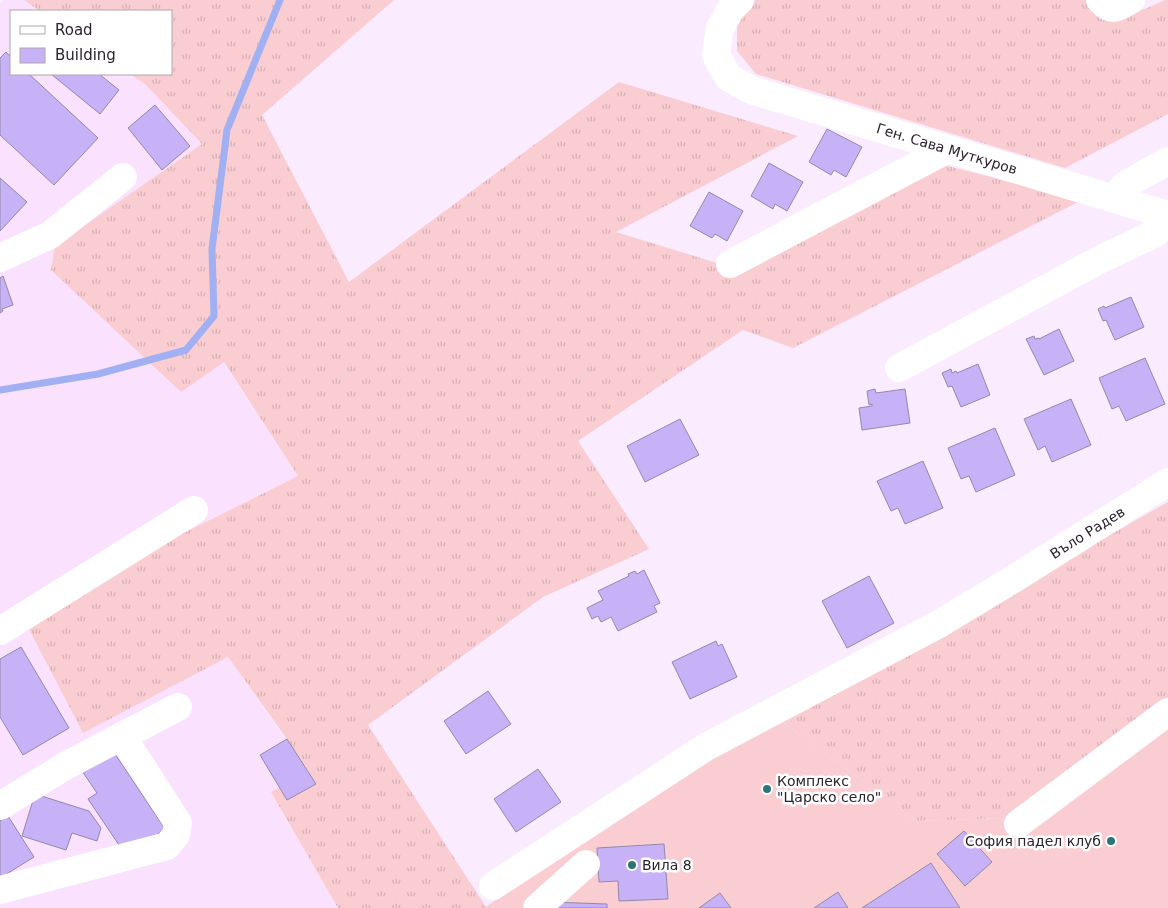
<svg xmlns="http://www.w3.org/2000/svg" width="1168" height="908" font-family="'DejaVu Sans',sans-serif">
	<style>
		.built { fill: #fae1fe }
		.grass { fill: url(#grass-tufts) }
		.pitch { fill: #f9cdd2 }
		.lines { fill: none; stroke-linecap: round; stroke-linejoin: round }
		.stream { stroke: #a0b0f3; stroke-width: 7 }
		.building { fill: #c7b2f7; stroke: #9289aa }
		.minor { stroke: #fff; stroke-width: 28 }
		.poi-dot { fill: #2c757a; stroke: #fff; stroke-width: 2 }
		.labels { text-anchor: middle; stroke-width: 5; stroke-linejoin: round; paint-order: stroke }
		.street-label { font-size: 14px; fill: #2c222d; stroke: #fff }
		.poi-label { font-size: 14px; fill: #2c222d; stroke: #fff; text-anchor: start }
	</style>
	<defs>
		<pattern id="grass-tufts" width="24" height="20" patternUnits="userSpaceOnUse" patternTransform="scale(1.25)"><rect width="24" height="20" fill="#f9cdd2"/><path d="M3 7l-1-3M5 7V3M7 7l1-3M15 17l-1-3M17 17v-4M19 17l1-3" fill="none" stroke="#d6b0b5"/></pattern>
	</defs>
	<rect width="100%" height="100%" fill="#fbebfe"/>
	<polygon class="built" points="4,0 24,0 40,11 11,11 11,74 130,74 146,85 202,144 55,246 223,362 298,476 21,613 83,732 228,657 309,773 271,792 338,908 0,908 0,4"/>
	<g class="grass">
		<polygon points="24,0 394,0 262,115 349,282 619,82 798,136 616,232 730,267 928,161 1082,200 793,348 743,330 578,441 649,549 543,597 368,725 486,907 484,908 338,908 271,792 309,772 277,725 228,657 83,733 21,614 298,476 224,362 181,392 51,270 55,246 202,144 146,85 130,74 171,74 171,11 40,11"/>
		<polygon points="755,0 1086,0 1091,8 1103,15 1145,9 1165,0 1168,0 1168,114 1065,168 756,74 737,51 737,21"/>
		<polygon points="1168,502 1168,696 1004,818 917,821 781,721"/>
	</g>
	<polygon class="pitch" points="1168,696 1168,908 484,908 703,761 781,721 917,821 1004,818"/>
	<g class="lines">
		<polyline class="stream" points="0,390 98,374 186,350 214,316 212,249 227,130 280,0"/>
	</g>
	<g class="building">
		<polygon points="6,52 11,57 11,74 29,74 98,138 54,185 0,135 0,58"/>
		<polygon points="51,74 99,74 119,90 100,114"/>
		<polygon points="155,105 190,146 162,170 128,128"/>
		<polygon points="827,129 862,147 846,177 834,170 831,175 809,162"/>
		<polygon points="769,163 803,182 787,211 775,204 773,209 751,196"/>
		<polygon points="0,178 27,202 0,231"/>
		<polygon points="709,192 743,211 727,241 715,234 712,238 690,226"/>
		<polygon points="3,276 13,305 2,309 3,311 0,313 0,278"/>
		<polygon points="1131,297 1144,327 1115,340 1106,320 1103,321 1098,309 1104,306 1105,308"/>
		<polygon points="1059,329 1074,361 1044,375 1026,339 1034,336 1035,339 1039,338 1039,339"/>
		<polygon points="1145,358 1165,404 1126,421 1119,406 1112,409 1099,378"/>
		<polygon points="978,364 990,395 961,407 952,386 948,387 942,373 951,369 952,373 956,371 957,373"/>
		<polygon points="875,389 876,393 905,389 910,423 862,430 859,408 872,406 872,404 869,405 867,391"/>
		<polygon points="1071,399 1091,445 1052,462 1045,446 1038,450 1024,419"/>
		<polygon points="680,419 699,455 645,482 627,446"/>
		<polygon points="995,428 1015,475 976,492 969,476 961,479 948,448"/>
		<polygon points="923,461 943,508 905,524 898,508 891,511 877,481"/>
		<polygon points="644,570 660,603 654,606 657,612 618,631 611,617 601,622 598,616 592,619 587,608 603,600 598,591 629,576 628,574 635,571 637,574"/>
		<polygon points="869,576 894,623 847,648 822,601"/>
		<polygon points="716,641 718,646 722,644 737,677 690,699 672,662"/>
		<polygon points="21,647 69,728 23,755 0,717 0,659"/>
		<polygon points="488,691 511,724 466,754 444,721"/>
		<polygon points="287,739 316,784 287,800 260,755"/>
		<polygon points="109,745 165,829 149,840 119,845 88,799 97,793 78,765"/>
		<polygon points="538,769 561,802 516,832 494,799"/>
		<polygon points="35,794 89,811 101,828 97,841 72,833 66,850 22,836"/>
		<polygon points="8,816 34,857 0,878 0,821"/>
		<polygon points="964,831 992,862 965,886 937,854"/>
		<polygon points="664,844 668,899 619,901 618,881 599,882 597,848"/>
		<polygon points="931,863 960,908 862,908"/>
		<polygon points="838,892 848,908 814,908"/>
		<polygon points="720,893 731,908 699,908"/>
		<polygon points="550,902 607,904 607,908 550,908"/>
	</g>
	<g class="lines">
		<g class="minor">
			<path id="s1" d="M740,0l-9,9 -11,19 -4,27 12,22 23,13 417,125"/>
			<path d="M1100,0c12,14 18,7 31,0"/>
			<polyline points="1114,199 1125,185 1168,161"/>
			<polyline points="0,258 50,235 123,177"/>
			<polyline points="730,264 948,149"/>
			<polyline points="899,368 1101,259 1156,233 1162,213"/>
			<polyline points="0,631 194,510"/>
			<polyline points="0,806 67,765 178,707"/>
			<polyline points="1018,824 1168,712"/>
			<path id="s2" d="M493,886l213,-139 233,-123 68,-41 161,-101"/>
			<polyline points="0,890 167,846 176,835 178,823 122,736"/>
			<polyline points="537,908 586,864"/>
		</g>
	</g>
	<g class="poi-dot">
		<circle cx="767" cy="789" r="5"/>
		<circle cx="1111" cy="841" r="5"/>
		<circle cx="632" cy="865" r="5"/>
	</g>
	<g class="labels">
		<g class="street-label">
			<text dy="5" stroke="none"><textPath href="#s1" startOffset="318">Ген. Сава Муткуров</textPath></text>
			<text dy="5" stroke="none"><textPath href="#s2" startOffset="692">Въло Радев</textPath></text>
		</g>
		<g class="poi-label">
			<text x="777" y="786">Комплекс<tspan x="777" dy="16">"Царско село"</tspan></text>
			<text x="1101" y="846" text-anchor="end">София падел клуб</text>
			<text x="642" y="870">Вила 8</text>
		</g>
	</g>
	<rect x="10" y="10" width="162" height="65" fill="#ffffff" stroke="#aba7ab"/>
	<rect x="20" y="26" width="25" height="8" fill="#ffffff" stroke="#aba7ab"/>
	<text x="55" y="35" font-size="15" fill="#2c222d">Road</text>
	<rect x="20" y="48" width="25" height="15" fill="#c7b2f7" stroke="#aba7ab"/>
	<text x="55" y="60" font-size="15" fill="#2c222d">Building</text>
</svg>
